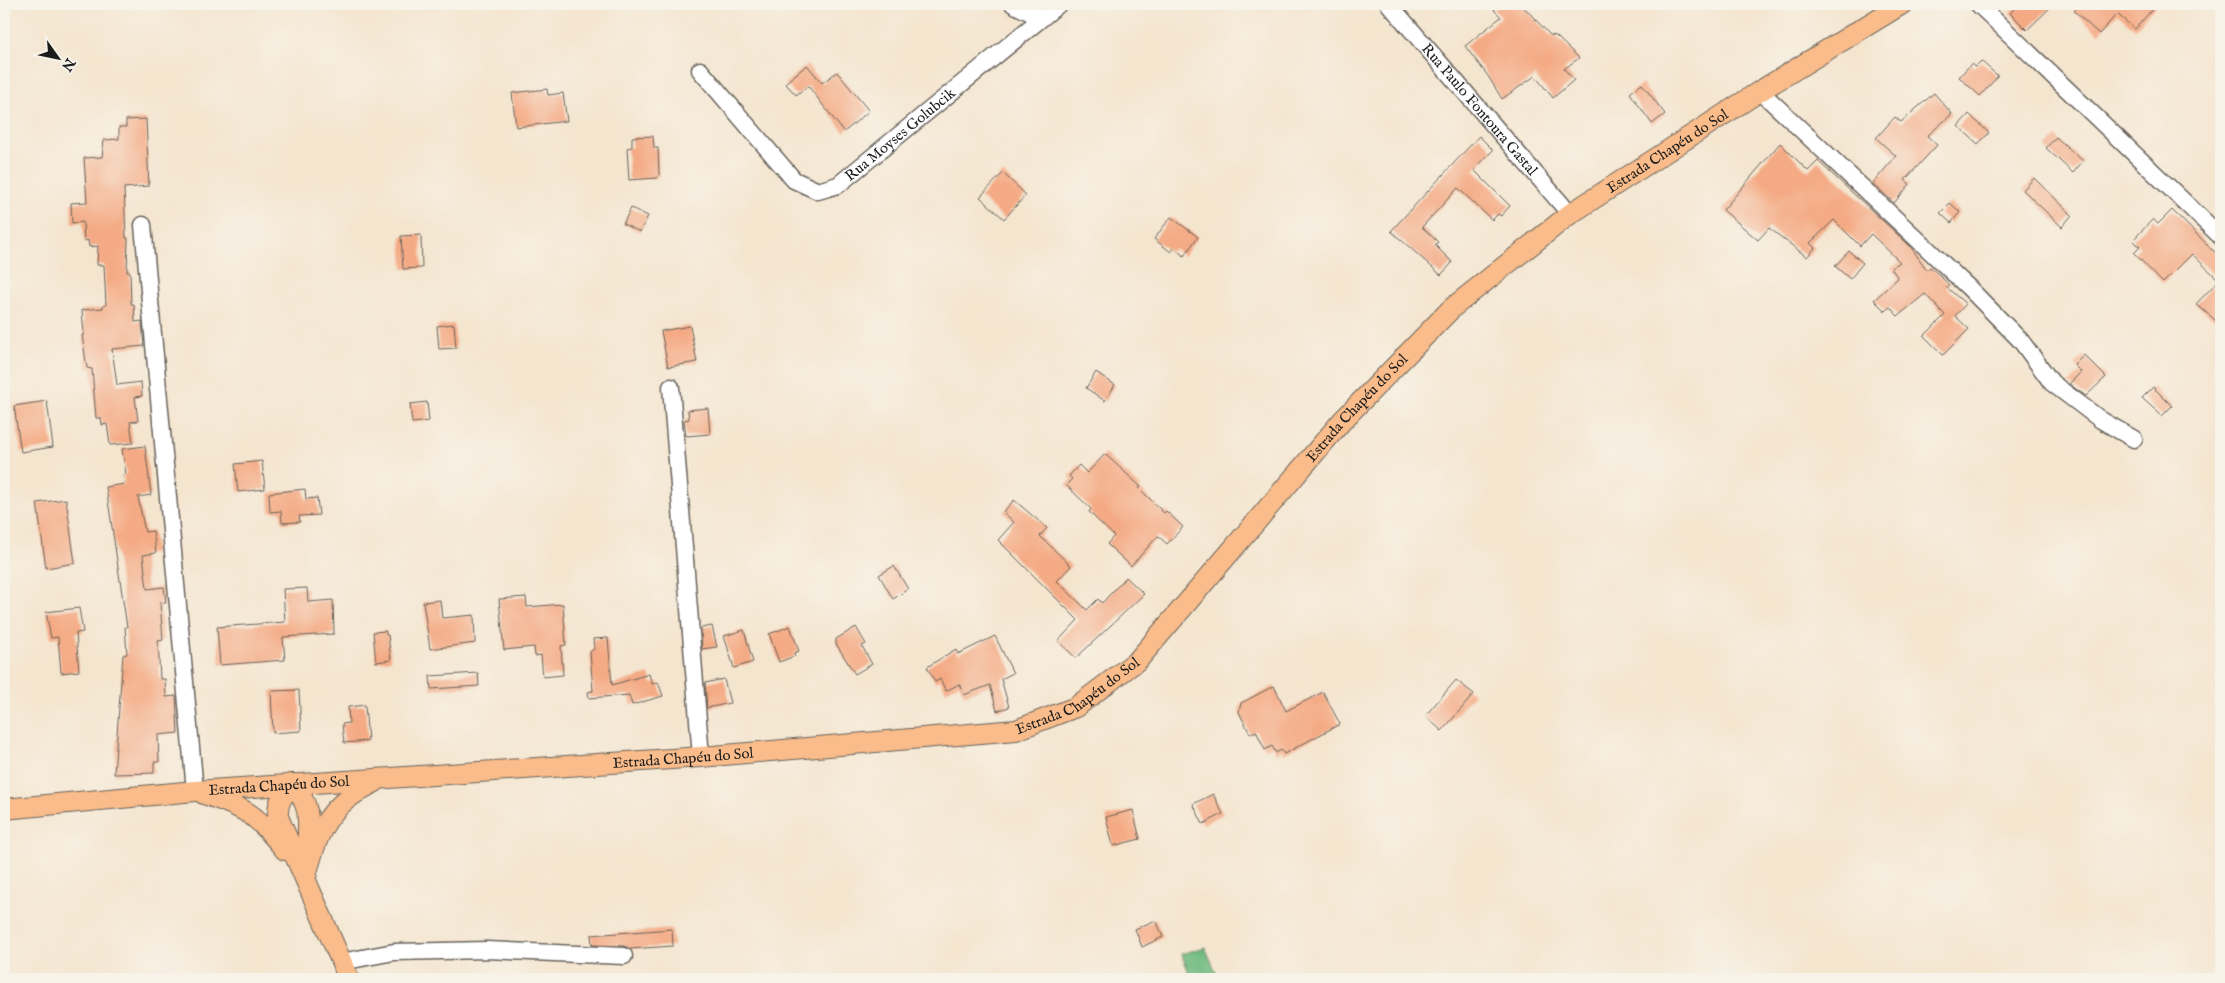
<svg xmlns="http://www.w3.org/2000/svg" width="2225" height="983" font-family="'IM FELL English',serif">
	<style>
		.forest { fill: #72bb81; stroke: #476c4e }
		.building { fill: #f4aa84 }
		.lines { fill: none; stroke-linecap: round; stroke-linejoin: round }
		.minor-casing { stroke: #68625b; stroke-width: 19 }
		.major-casing { stroke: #68625b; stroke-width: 22 }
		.minor { stroke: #fff; stroke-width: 16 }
		.major { stroke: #f9bc8a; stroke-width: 20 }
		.labels { text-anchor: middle; stroke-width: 4; stroke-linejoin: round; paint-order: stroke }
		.street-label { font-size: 15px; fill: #1c1c1c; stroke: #f7f3e8 }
	</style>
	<rect width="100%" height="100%" fill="#f7f3e8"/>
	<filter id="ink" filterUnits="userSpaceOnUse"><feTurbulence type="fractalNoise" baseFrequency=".02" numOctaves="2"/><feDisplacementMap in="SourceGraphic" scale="10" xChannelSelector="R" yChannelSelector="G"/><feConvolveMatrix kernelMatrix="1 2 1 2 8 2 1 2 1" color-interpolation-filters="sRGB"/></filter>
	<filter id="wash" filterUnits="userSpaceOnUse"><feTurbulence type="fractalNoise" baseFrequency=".0096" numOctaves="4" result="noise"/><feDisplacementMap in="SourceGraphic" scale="20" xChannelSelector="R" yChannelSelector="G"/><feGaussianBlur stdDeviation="1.12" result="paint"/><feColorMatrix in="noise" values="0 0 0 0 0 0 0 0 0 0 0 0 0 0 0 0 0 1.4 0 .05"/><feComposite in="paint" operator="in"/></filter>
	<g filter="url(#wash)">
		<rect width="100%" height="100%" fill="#f4e5cf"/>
		<polygon class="forest" points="1205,947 1219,979 1191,979 1182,954"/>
		<g id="blocks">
			<g class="building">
				<polygon points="1501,4 1521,4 1550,35 1556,36 1579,58 1564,69 1574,80 1553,98 1535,76 1502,99 1488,76 1465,46 1501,17 1494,10"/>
				<polygon points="2020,4 2054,4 2027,30 2010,13"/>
				<polygon points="2081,4 2157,4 2135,29 2117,14 2099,34 2074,11"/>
				<polygon points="1981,61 1998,76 1980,96 1959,77 1971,64 1975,67"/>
				<polygon points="807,65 822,83 837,72 869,111 844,132 808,86 796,95 785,83"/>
				<polygon points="1642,84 1665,114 1652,124 1630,93"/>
				<polygon points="547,89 548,95 563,93 567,121 516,127 512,93"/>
				<polygon points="1934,93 1952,114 1927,136 1937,145 1905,180 1910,184 1894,203 1873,183 1896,156 1876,138 1895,117 1901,122"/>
				<polygon points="1969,114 1989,133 1978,144 1958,126"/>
				<polygon points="146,119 149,186 124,188 126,238 128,238 127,272 130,272 131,304 134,304 135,322 142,321 144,346 112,349 117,385 141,382 142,396 135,397 138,421 130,422 133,443 110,445 107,424 102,425 101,418 96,418 92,369 87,368 82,335 84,335 82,310 103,308 103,306 106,305 104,265 97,265 98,246 89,247 88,240 84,241 83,222 72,223 71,203 87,202 84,158 102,157 104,140 119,139 119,127 126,127 126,120"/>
				<polygon points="653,136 654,148 658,148 659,175 657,178 629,180 627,148 632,147 632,137"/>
				<polygon points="1479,136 1493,150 1474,170 1510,206 1501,216 1498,214 1492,220 1458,188 1422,227 1438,242 1435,245 1451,261 1452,263 1441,275 1391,231"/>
				<polygon points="2056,137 2083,161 2073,173 2046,148"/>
				<polygon points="1780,143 1808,171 1818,161 1910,246 1927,270 1930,267 1937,273 1949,285 1946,287 1966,304 1955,316 1969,329 1943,355 1924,336 1945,315 1925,294 1898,316 1890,307 1885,311 1874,300 1898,278 1891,268 1900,262 1871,234 1860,246 1834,220 1810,243 1815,248 1807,257 1769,228 1758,240 1723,210"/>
				<polygon points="1003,173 1026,195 1004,219 980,197"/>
				<polygon points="2034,178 2072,215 2062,227 2023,190"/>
				<polygon points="1950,203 1960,212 1951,223 1940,213"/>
				<polygon points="631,208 648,216 640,232 623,224"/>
				<polygon points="2172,210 2221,258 2221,325 2196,304 2219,280 2192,254 2163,283 2134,253 2140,247 2133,240 2153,219 2158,224"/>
				<polygon points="1171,217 1198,237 1184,256 1174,248 1171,252 1154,239"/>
				<polygon points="421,235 422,268 403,269 401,236"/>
				<polygon points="1849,251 1863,263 1850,279 1835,266"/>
				<polygon points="454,324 456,348 439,349 437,326"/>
				<polygon points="690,326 697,362 668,367 661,331"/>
				<polygon points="2084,355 2106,377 2086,396 2069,384 2081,372 2074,365"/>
				<polygon points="1096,372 1115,385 1105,401 1086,388"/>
				<polygon points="2153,387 2172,406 2162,416 2142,398"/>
				<polygon points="47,401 53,447 21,452 14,406"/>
				<polygon points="427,402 429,421 412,423 410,404"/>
				<polygon points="708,408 710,434 686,436 684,420 689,419 688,410"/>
				<polygon points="145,446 151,495 138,497 145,532 153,531 156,553 143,555 147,589 164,587 166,603 160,603 163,640 158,641 160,679 165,679 166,697 176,696 178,733 158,735 159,762 154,762 154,773 114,774 123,655 127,654 125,627 127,627 106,487 124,484 123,475 126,474 122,449"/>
				<polygon points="1105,454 1141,487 1139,488 1164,513 1166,511 1183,527 1167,544 1158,536 1131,566 1107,544 1114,536 1089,512 1091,509 1066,485 1072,479 1069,476 1079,465 1087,473"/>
				<polygon points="262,461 265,489 238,492 235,464"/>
				<polygon points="305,489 306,499 317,498 319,515 299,516 300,522 282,523 281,511 270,512 269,493"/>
				<polygon points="66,499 75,563 46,568 37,503"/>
				<polygon points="1014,500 1047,528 1040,536 1071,566 1057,581 1087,610 1098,599 1102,603 1126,577 1144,594 1076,658 1058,641 1078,620 998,540 1014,522 1003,512"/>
				<polygon points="894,566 908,589 893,599 879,575"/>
				<polygon points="307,588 308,602 333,600 334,634 283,637 285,660 220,665 217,627 285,622 283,589"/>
				<polygon points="526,597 527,607 563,604 566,645 561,646 563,675 543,677 541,655 535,656 534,647 504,650 499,599"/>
				<polygon points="440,600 442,618 474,615 475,643 430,649 423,602"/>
				<polygon points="79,608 83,632 76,633 79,671 61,673 58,637 51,638 46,612"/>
				<polygon points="712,626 717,647 702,649 701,628"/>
				<polygon points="790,626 799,651 794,653 795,656 779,662 769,634"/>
				<polygon points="856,627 866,644 862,646 872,664 855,674 836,644 836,639"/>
				<polygon points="744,630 753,662 734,668 724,636"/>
				<polygon points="386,631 386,635 388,635 391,660 376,662 373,632"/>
				<polygon points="995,636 1013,673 1001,679 1009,707 997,711 990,685 964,695 959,684 946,691 940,679 935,682 927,667 956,649 958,654"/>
				<polygon points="608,638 612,685 649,674 652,684 658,682 663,696 632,705 629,695 589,698 588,692 593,691 590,652 594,649 593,639"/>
				<polygon points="478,673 479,686 431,689 430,676"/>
				<polygon points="724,679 730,703 707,708 705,683"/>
				<polygon points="1456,680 1474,694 1442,731 1425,716"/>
				<polygon points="1274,686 1286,711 1323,692 1340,724 1284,754 1281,750 1276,753 1272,746 1265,750 1256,731 1250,734 1239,712 1241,703"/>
				<polygon points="299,690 301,731 273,733 271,691"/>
				<polygon points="365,705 368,741 344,743 342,724 349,723 348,707"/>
				<polygon points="1213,794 1223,814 1203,824 1193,804"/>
				<polygon points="1133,810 1140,839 1113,846 1106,817"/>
				<polygon points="1156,920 1163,937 1142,947 1135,929"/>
				<polygon points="672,929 673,946 630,949 624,946 592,945 591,935"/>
			</g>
		</g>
	</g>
	<g filter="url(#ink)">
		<use href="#blocks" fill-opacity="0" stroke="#68625b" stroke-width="1"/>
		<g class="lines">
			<g class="minor-casing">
				<g id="minor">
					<polyline points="1013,4 1041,18"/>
					<path id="s1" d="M1389,4l181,210"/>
					<polyline points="1978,4 2221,237"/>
					<path id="s2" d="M700,70l94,110 24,11 20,-6 221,-181"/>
					<polyline points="1760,91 1969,288 2021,341 2052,383 2101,420 2134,439"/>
					<polyline points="143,225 195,791"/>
					<polyline points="671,387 701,757"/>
					<polyline points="341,962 394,952 487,950 624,956"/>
				</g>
			</g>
			<g class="major-casing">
				<g id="major">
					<path d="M292,784c-9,11 -15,18 -14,33l71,162"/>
					<path d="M292,784c21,22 16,39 15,68"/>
					<path d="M204,794c42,14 54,22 81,56"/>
					<path id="s3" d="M4,809l191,-18 506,-34 315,-27 60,-23 62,-47 204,-239 110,-113 118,-94 190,-123 142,-87"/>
					<path d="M306,876c13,-48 22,-71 69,-94"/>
				</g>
			</g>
			<use href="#minor" class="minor"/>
			<use href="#major" class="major"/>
		</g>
	</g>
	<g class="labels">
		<g class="street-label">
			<text dy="5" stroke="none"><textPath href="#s1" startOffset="139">Rua Paulo Fontoura Gastal</textPath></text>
			<text dy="5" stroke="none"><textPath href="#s2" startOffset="272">Rua Moyses Golubcik</textPath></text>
			<text dy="5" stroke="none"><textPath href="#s3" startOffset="1896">Estrada Chapéu do Sol</textPath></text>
			<text dy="5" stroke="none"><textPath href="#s3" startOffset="1491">Estrada Chapéu do Sol</textPath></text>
			<text dy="5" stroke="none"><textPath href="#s3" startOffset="1086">Estrada Chapéu do Sol</textPath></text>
			<text dy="5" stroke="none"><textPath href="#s3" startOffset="681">Estrada Chapéu do Sol</textPath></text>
			<text dy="5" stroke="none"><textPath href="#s3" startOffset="276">Estrada Chapéu do Sol</textPath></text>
		</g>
	</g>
	<rect width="2225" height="983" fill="none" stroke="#f7f3e8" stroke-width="20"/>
	<g transform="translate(58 58) rotate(123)" stroke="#f7f3e8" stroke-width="4" paint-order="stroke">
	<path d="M0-4L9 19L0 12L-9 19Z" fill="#1c1c1c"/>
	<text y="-8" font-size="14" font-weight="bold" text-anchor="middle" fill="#1c1c1c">N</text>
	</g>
</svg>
